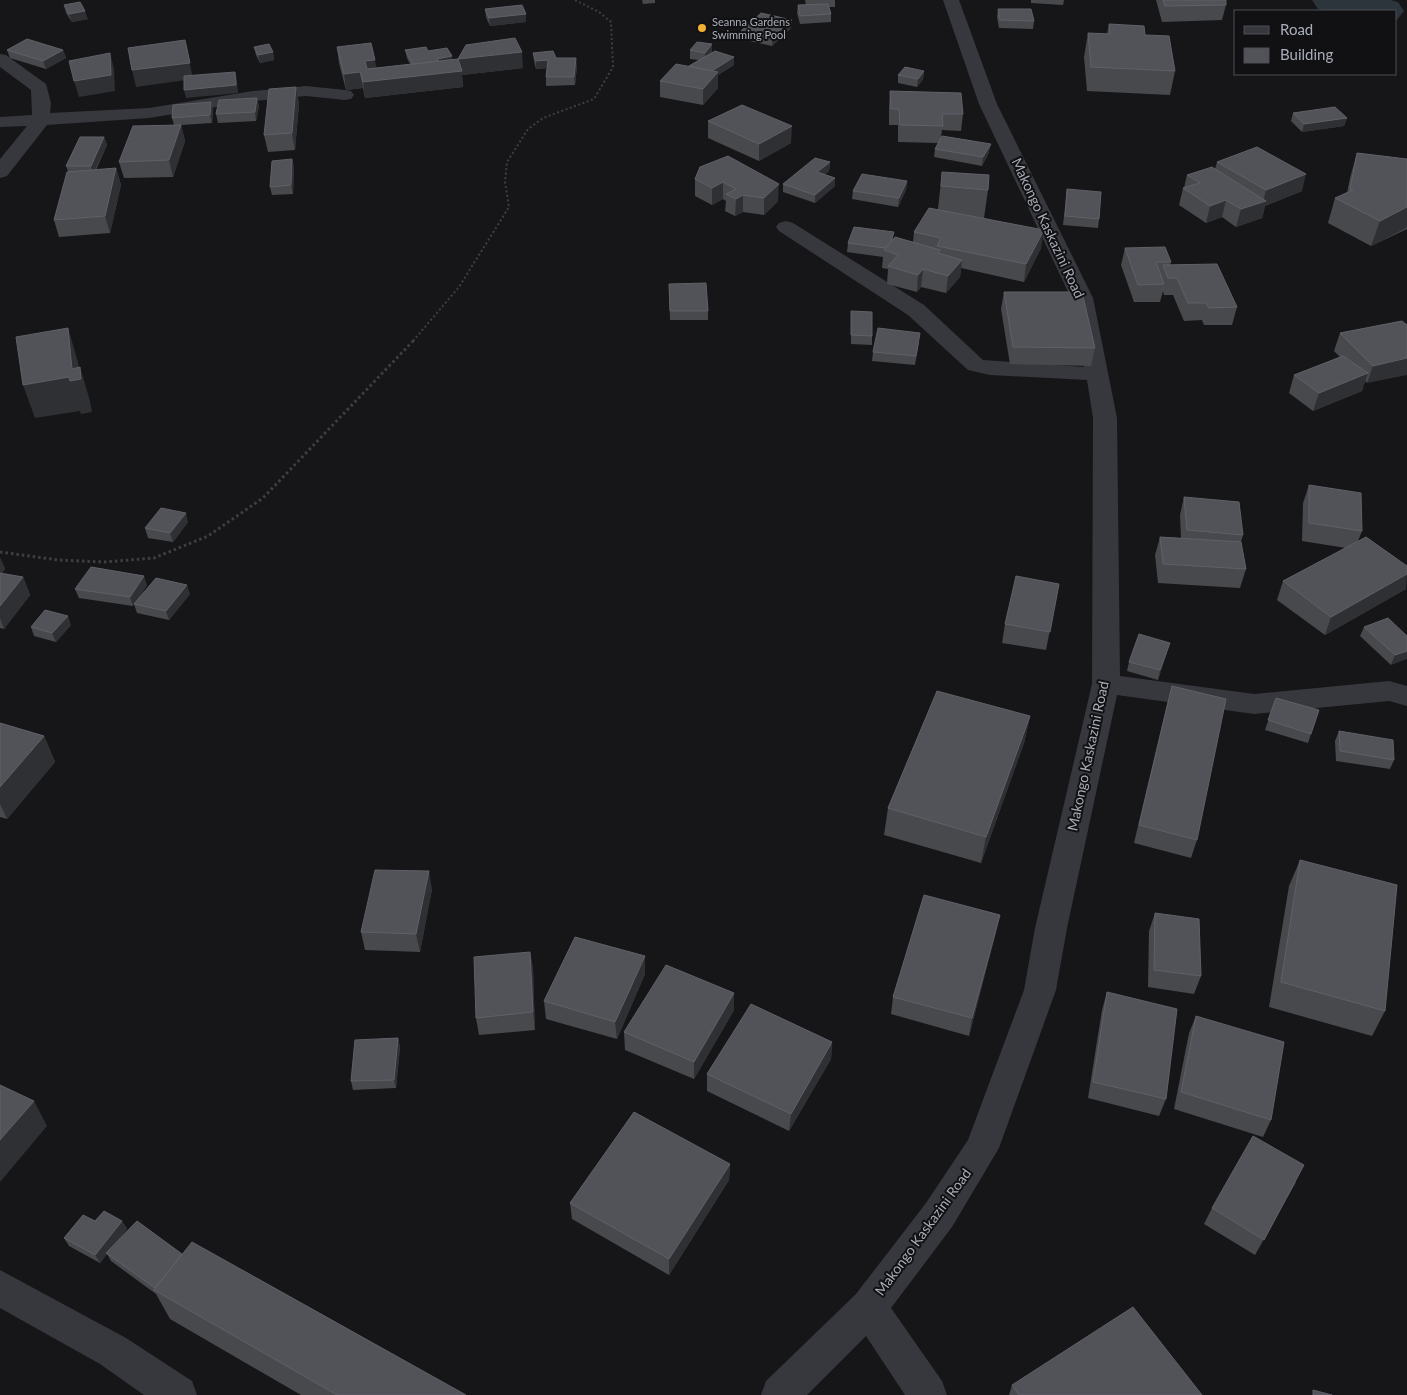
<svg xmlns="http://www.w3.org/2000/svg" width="1407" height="1395" font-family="Lato,sans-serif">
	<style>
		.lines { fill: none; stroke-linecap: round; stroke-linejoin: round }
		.river { fill: #2c353c; fill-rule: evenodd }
		.path-far1 { stroke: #3d3f44; stroke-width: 2; stroke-dasharray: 2 2.5; stroke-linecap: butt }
		.path { stroke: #3d3f44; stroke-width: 3; stroke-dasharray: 2.5 3; stroke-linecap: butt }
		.minor { fill: #37383d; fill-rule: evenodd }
		.wall { fill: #47494d }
		.shaded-wall { fill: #2f3033 }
		.building { fill: #525359; stroke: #5f6168 }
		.poi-dot { fill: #f2b134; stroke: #111113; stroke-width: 2 }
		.labels { text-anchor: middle; stroke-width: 4; stroke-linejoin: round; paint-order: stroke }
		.far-poi-label { font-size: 11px; fill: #a8adb8; stroke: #111113; text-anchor: start }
		.street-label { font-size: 14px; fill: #a8adb8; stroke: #111113 }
	</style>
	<rect width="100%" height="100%" fill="#161618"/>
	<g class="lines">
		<polygon class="river" points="1312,0 1391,0 1398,2 1404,11 1396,21 1396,11 1326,11 1318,9"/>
		<polyline class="path-far1" points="413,341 459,287 509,207 505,182 507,162 528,129 543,118 594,99 613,67 611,22 599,12 575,0"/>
		<polyline class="path" points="0,552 58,560 104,562 154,558 208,536 263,498 415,339"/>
		<g class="minor">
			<polygon points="943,0 959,0 997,104 1093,298 1117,418 1120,676 1254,694 1389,681 1407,686 1407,706 1389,701 1254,714 1117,695 1067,928 1056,990 999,1148 952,1227 891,1308 942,1381 947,1395 905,1395 866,1336 807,1395 761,1395 766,1381 856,1294 926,1203 968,1140 1024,990 1035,928 1092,684 1093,418 1087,380 990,375 968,370 908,315 779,231 776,227 779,223 786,221 793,223 924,305 983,360 1084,367 1071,298 979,104"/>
			<polygon points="0,54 6,55 46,84 51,103 50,113 149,108 253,91 306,86 345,90 351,91 354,95 351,99 345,100 306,96 253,101 149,118 47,125 7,176 0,178 0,159 27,126 0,127 0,117 32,115 31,90 0,67"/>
			<polygon points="0,1270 126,1338 192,1381 197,1395 144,1395 100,1364 0,1308"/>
		</g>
	</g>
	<g class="wall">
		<polygon points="642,0 655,0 655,3 643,4"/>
		<polygon points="805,0 835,0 835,7 829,7 831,14 831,22 800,24 797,13 798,5 806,5"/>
		<polygon points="1031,0 1064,0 1063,5 1031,3"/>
		<polygon points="1156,0 1226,0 1226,5 1222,20 1162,22"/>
		<polygon points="64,5 88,19 72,22 66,13"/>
		<polygon points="485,9 526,14 526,22 490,26 486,17"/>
		<polygon points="998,9 1034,21 1033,29 999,28 997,17"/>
		<polygon points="1109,24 1145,35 1175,71 1170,95 1087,91 1084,57 1088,33 1107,34"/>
		<polygon points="791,28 772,46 741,39 741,31"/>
		<polygon points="254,47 273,52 274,60 260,63 256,55"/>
		<polygon points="337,47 376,68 410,64 407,58 405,50 428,51 452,60 523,68 462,75 463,87 365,98 363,88 346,90 339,63"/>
		<polygon points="7,50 63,50 66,58 46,69 10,58"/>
		<polygon points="690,50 712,52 734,57 734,65 718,75 718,88 703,105 660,97 660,81 689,66 699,60 690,59"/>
		<polygon points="533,53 556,58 577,66 575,85 546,86 546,77 547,68 536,69 534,61"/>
		<polygon points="924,71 923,79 917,87 898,83 898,75"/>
		<polygon points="296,87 299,104 295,150 268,152 264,135"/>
		<polygon points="890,91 963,114 961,131 942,130 941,137 989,152 982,166 934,157 935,149 938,143 898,142 898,125 889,125 889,107"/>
		<polygon points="257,98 259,106 256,121 218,123 216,114"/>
		<polygon points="211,102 213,110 212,123 181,125 185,141 173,177 124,178 119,162 174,125 172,118"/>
		<polygon points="1293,113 1347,118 1344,126 1302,132 1291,121"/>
		<polygon points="708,121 791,143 759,161 708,138"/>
		<polygon points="104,137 107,145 96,170 116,168 121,185 110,233 59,237 54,220 68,171 66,166"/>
		<polygon points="1357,153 1407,159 1407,229 1371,246 1328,223 1335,198 1347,193 1350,178"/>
		<polygon points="292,159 294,168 293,194 272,195 270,187"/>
		<polygon points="830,162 829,171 824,175 835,186 815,203 783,192 783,184"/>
		<polygon points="1217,162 1302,191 1265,206 1262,218 1236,227 1222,217 1206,223 1179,205 1183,188 1184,188 1187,175 1215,169"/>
		<polygon points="700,167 778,201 764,215 743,212 735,216 725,211 726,201 723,199 712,205 695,196 695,179"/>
		<polygon points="942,172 988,190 984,218 1041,248 1024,282 961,268 960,277 946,293 921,287 917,292 887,284 888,269 882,268 883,257 847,252 848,243 894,239 913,242 914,232 938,209"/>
		<polygon points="907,181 906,190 898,207 852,199 853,191"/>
		<polygon points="1067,189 1099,219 1098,228 1063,225"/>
		<polygon points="1125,248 1171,262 1170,265 1237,307 1232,325 1204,325 1202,320 1184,321 1173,295 1164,295 1163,291 1160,302 1134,302 1121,265"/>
		<polygon points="669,284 708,311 708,320 670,320"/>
		<polygon points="1004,292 1095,348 1091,366 1010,364 1001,309"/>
		<polygon points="851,311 872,336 872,345 851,344"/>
		<polygon points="1402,321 1367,383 1365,381 1362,391 1313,411 1289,393 1294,375 1340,357 1334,351 1340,333"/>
		<polygon points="919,342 915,365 872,361 873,352"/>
		<polygon points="1309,485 1362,531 1358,541 1406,589 1325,635 1277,600 1283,581 1346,548 1302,541 1303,503"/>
		<polygon points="1184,497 1243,535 1241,542 1246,569 1240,588 1158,583 1155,555 1160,537 1181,538 1180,515"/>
		<polygon points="188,522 173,542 148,538 145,528"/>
		<polygon points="0,558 5,569 1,574 23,577 30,595 4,629 0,628"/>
		<polygon points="1059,584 1046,650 1002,643 1005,624"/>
		<polygon points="147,585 137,601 190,594 169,620 137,613 134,604 133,606 79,598 75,589"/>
		<polygon points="71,625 56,642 34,636 31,627"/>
		<polygon points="1364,627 1407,636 1391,665 1360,636"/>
		<polygon points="1167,652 1158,680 1127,671 1129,662"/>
		<polygon points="1172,686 1197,840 1191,858 1134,843 1167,704"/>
		<polygon points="1276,698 1311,734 1308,743 1265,730"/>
		<polygon points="1030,716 1024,743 981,863 884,835 888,808"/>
		<polygon points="0,723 44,736 55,762 7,819 0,817"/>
		<polygon points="1339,731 1394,760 1390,769 1336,761 1335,741"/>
		<polygon points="1300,860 1385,1011 1372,1036 1269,1007 1289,886"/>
		<polygon points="432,889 420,952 365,950 361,932"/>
		<polygon points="1155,913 1201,976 1194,994 1148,987 1149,931"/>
		<polygon points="996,932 969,1036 891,1014 893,997"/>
		<polygon points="530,952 533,969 535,1030 479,1035 476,1018"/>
		<polygon points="645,974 617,1039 546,1019 544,1001"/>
		<polygon points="1107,992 1166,1099 1159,1116 1088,1098 1102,1010"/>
		<polygon points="734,993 734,1010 694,1079 625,1050 624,1032"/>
		<polygon points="1196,1016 1271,1120 1263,1137 1174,1109 1189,1033"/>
		<polygon points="398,1038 400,1047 396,1088 353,1090 351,1081"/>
		<polygon points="832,1042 831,1059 789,1131 707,1091 707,1074"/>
		<polygon points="730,1164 729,1180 669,1275 572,1219 570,1203"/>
		<polygon points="1296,1182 1255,1255 1204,1224 1212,1208"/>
		<polygon points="95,1221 122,1221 127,1229 117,1242 182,1254 466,1395 301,1395 170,1319 156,1294 111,1261 107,1254 100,1263 69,1246 64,1238"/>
		<polygon points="1012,1385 1202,1395 1009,1395"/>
	</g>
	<g class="shaded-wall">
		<polygon points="85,11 88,19 72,22 69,14"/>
		<polygon points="526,14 526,22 490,26 489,18"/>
		<polygon points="792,20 791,28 772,46 772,37"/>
		<polygon points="185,40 193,79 136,87 132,70"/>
		<polygon points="712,44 712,53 705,61 705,53"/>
		<polygon points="63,50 66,58 46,69 43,61"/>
		<polygon points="273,52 274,60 260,63 258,55"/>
		<polygon points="522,52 523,68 462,75 463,87 365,98 363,82 437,59 452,56 453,64 458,59"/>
		<polygon points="110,53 114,69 115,91 79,97 74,81"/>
		<polygon points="734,57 734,65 718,75 718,88 703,105 703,89 706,74"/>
		<polygon points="576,58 577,66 575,85 574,77"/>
		<polygon points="375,60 378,76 367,77 365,61"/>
		<polygon points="548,60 548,68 536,69 536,61"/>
		<polygon points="924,71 923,79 917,87 918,79"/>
		<polygon points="235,72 237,80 238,93 186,98 184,90"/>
		<polygon points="360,72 363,88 346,90 344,74"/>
		<polygon points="296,87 299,104 295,150 292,133"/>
		<polygon points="257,98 259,106 256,121 255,112"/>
		<polygon points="211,102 213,110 212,123 210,115"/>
		<polygon points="1347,118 1344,126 1302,132 1304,124"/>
		<polygon points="181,125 185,141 173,177 169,160"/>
		<polygon points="792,126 791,143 759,161 759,144"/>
		<polygon points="104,137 107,145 93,174 91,166"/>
		<polygon points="991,144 989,152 982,166 983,157"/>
		<polygon points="292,159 294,168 293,194 291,185"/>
		<polygon points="830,162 829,171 817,181 817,172"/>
		<polygon points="116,168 121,185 110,233 105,216"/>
		<polygon points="1306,174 1302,191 1265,206 1262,218 1236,227 1241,209 1263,202 1266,190"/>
		<polygon points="835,178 835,186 815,203 815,195"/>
		<polygon points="907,181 906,190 898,207 899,198"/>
		<polygon points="723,182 723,199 712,205 712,188"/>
		<polygon points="779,184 778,201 764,215 764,198"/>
		<polygon points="743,195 743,212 735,216 736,199"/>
		<polygon points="1226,200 1222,217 1206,223 1210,206"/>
		<polygon points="1407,207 1407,226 1406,228 1371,246 1380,221"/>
		<polygon points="1044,230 1041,248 1024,282 1026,264"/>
		<polygon points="962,260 960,277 946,293 948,276"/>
		<polygon points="923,269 921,287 917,292 918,275"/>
		<polygon points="68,328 78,362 80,379 80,367 90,401 92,412 81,414 80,411 35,418 23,385 69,377 72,369"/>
		<polygon points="1407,358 1407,375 1367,383 1373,366"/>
		<polygon points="1368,373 1362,391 1313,411 1319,393"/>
		<polygon points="186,513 188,522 173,542 170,533"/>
		<polygon points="0,558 5,569 0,576"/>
		<polygon points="1407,574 1406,589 1325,635 1331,617"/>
		<polygon points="144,576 147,585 133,606 130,597"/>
		<polygon points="23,577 30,595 4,629 0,618 0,606"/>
		<polygon points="187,585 190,594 169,620 166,611"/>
		<polygon points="68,616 71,625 56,642 52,633"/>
		<polygon points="1170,643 1167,652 1158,680 1160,670"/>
		<polygon points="1407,651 1407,659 1391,665 1395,655"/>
		<polygon points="1030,716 1024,743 981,863 986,837"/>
		<polygon points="44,736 55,762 7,819 0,804 0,787"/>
		<polygon points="429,871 432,889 420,952 416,934"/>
		<polygon points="1000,915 996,932 969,1036 972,1018"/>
		<polygon points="530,952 533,969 535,1030 533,1012"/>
		<polygon points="645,956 645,974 617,1039 615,1022"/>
		<polygon points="734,993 734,1010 694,1079 694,1062"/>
		<polygon points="398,1038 400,1047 396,1088 394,1080"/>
		<polygon points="832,1042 831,1059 789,1131 791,1114"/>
		<polygon points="34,1101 47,1126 0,1182 0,1140"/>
		<polygon points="730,1164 729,1180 669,1275 669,1259"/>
		<polygon points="122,1221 127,1229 100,1263 95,1255"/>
	</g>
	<g class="building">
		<polygon points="1163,0 1226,0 1226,5 1165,6"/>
		<polygon points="80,2 85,11 69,14 64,5"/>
		<polygon points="828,4 831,14 800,16 798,5"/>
		<polygon points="522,5 526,14 489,18 485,9"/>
		<polygon points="998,9 1031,9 1034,21 1000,20"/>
		<polygon points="761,13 792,20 772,37 741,31"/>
		<polygon points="1109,24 1144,26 1145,35 1169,36 1175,71 1091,67 1088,33 1110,34"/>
		<polygon points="515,38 522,52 458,59 466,45"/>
		<polygon points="27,39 63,50 43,61 7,50"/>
		<polygon points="185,40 190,63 132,70 128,48"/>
		<polygon points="697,42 712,44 705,53 690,50"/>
		<polygon points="371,43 375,60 365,61 367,69 458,59 462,71 363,82 360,72 344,74 337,47"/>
		<polygon points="269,44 273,52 258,55 254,47"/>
		<polygon points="426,47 428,51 447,48 452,56 437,59 439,61 413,64 405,50"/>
		<polygon points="553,51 556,58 576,58 574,77 546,77 548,60 536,61 533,53"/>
		<polygon points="715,51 734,57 712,71 689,66"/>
		<polygon points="110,53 111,75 74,81 69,61"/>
		<polygon points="676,64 718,72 703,89 660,81"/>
		<polygon points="905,67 924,71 918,79 898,75"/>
		<polygon points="235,72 236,85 184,90 184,76"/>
		<polygon points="296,87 292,133 264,135 269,89"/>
		<polygon points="890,91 961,93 963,114 942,114 943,126 900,125 899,109 891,109"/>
		<polygon points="257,98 255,112 216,114 219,100"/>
		<polygon points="211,102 210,115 172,118 173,105"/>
		<polygon points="742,105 792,126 759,144 708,121"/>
		<polygon points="1335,107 1347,118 1304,124 1293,113"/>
		<polygon points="181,125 169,160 119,162 133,126"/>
		<polygon points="942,136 991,144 983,157 935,149"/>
		<polygon points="80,137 104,137 91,166 66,166"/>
		<polygon points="1257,147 1306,174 1266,190 1217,162"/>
		<polygon points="1357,153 1407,159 1407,207 1380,221 1335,198 1353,190 1350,189"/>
		<polygon points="728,156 779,184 764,198 743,195 736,199 726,194 736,189 723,182 712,188 695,179 700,167"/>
		<polygon points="815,158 830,162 817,172 835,178 815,195 783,184"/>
		<polygon points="292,159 291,185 270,187 272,161"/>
		<polygon points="1212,167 1266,201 1241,209 1226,200 1210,206 1183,188 1200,183 1187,175"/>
		<polygon points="116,168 105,216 54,220 67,172"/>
		<polygon points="942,172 989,175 988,190 941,186"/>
		<polygon points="862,174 907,181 899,198 853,191"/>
		<polygon points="1067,189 1101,192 1099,219 1065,216"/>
		<polygon points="929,208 1044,230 1026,264 937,246 941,238 914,232"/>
		<polygon points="854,227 894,232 891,242 885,248 848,243"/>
		<polygon points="895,237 940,250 938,253 962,260 948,276 923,269 918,275 888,266 898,255 884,250"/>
		<polygon points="1165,247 1171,262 1156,262 1164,284 1138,285 1125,248"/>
		<polygon points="1217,264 1237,307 1209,308 1206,303 1188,303 1177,278 1168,278 1163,265"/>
		<polygon points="706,283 708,311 670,311 669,284"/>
		<polygon points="1004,292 1082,292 1095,348 1013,347"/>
		<polygon points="851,311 872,312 872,336 851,335"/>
		<polygon points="1402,321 1407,325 1407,358 1373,366 1340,333"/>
		<polygon points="68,328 72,369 80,367 81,379 70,381 69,377 23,385 16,337"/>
		<polygon points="878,328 920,333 916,356 873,352"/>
		<polygon points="1343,356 1368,373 1319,393 1294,375"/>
		<polygon points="1309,485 1361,493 1362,531 1309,523"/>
		<polygon points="1184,497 1239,502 1243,535 1187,530"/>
		<polygon points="161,508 186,513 170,533 145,528"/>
		<polygon points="1160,537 1241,542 1246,569 1163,564"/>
		<polygon points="1366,537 1407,566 1407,574 1331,617 1283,581"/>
		<polygon points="91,567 144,576 130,597 75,589"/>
		<polygon points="0,573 23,577 0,606"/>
		<polygon points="1016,576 1059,584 1050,632 1005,624"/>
		<polygon points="156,578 187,585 166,611 134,604"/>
		<polygon points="45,610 68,616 52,633 31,627"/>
		<polygon points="1388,618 1407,636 1407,651 1395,655 1364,627"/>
		<polygon points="1139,634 1170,643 1160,670 1129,662"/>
		<polygon points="1172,686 1226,699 1197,840 1139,825"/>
		<polygon points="937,691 1030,716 986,837 888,808"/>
		<polygon points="1276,698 1319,710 1311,734 1268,720"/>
		<polygon points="0,723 44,736 0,787"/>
		<polygon points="1339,731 1393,740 1394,760 1340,751"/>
		<polygon points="1300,860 1397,885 1385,1011 1281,982"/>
		<polygon points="375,870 429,871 416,934 361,932"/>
		<polygon points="924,895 1000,915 972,1018 893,997"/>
		<polygon points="1155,913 1199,919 1201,976 1154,970"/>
		<polygon points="575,937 645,956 615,1022 544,1001"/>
		<polygon points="530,952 533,1012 476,1018 474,957"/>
		<polygon points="666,965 734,993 694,1062 624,1032"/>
		<polygon points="1107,992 1177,1009 1166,1099 1093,1082"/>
		<polygon points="751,1004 832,1042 791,1114 707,1074"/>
		<polygon points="1196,1016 1284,1042 1271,1120 1181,1092"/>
		<polygon points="398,1038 394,1080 351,1081 355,1040"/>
		<polygon points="0,1085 34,1101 0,1140"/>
		<polygon points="634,1112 730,1164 669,1259 570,1203"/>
		<polygon points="1253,1136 1304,1165 1264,1240 1212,1208"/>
		<polygon points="104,1211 122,1221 95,1255 64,1238 83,1215 95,1221"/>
		<polygon points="137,1221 182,1254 155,1288 106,1253"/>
		<polygon points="192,1242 466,1395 337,1395 154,1290"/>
		<polygon points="1133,1307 1202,1395 1019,1395 1012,1385"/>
		<polygon points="1313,1390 1332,1395 1313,1395"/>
	</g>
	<circle class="poi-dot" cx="702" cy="28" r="5"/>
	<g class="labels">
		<g class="far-poi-label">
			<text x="712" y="26">Seanna Gardens<tspan x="712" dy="13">Swimming Pool</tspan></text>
		</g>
		<g class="street-label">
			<text transform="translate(1048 228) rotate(65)" y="5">Makongo Kaskazini Road</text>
			<text transform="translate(1088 756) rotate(-78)" y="5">Makongo Kaskazini Road</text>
			<text transform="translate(923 1232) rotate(-54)" y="5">Makongo Kaskazini Road</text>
		</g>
	</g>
	<rect x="1234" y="10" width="162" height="65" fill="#111113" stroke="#4d4f55"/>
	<rect x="1244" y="26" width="25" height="8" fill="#37383d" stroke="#4d4f55"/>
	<text x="1280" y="35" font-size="15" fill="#a8adb8">Road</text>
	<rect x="1244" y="48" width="25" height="15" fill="#525359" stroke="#4d4f55"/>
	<text x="1280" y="60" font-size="15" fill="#a8adb8">Building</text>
</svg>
